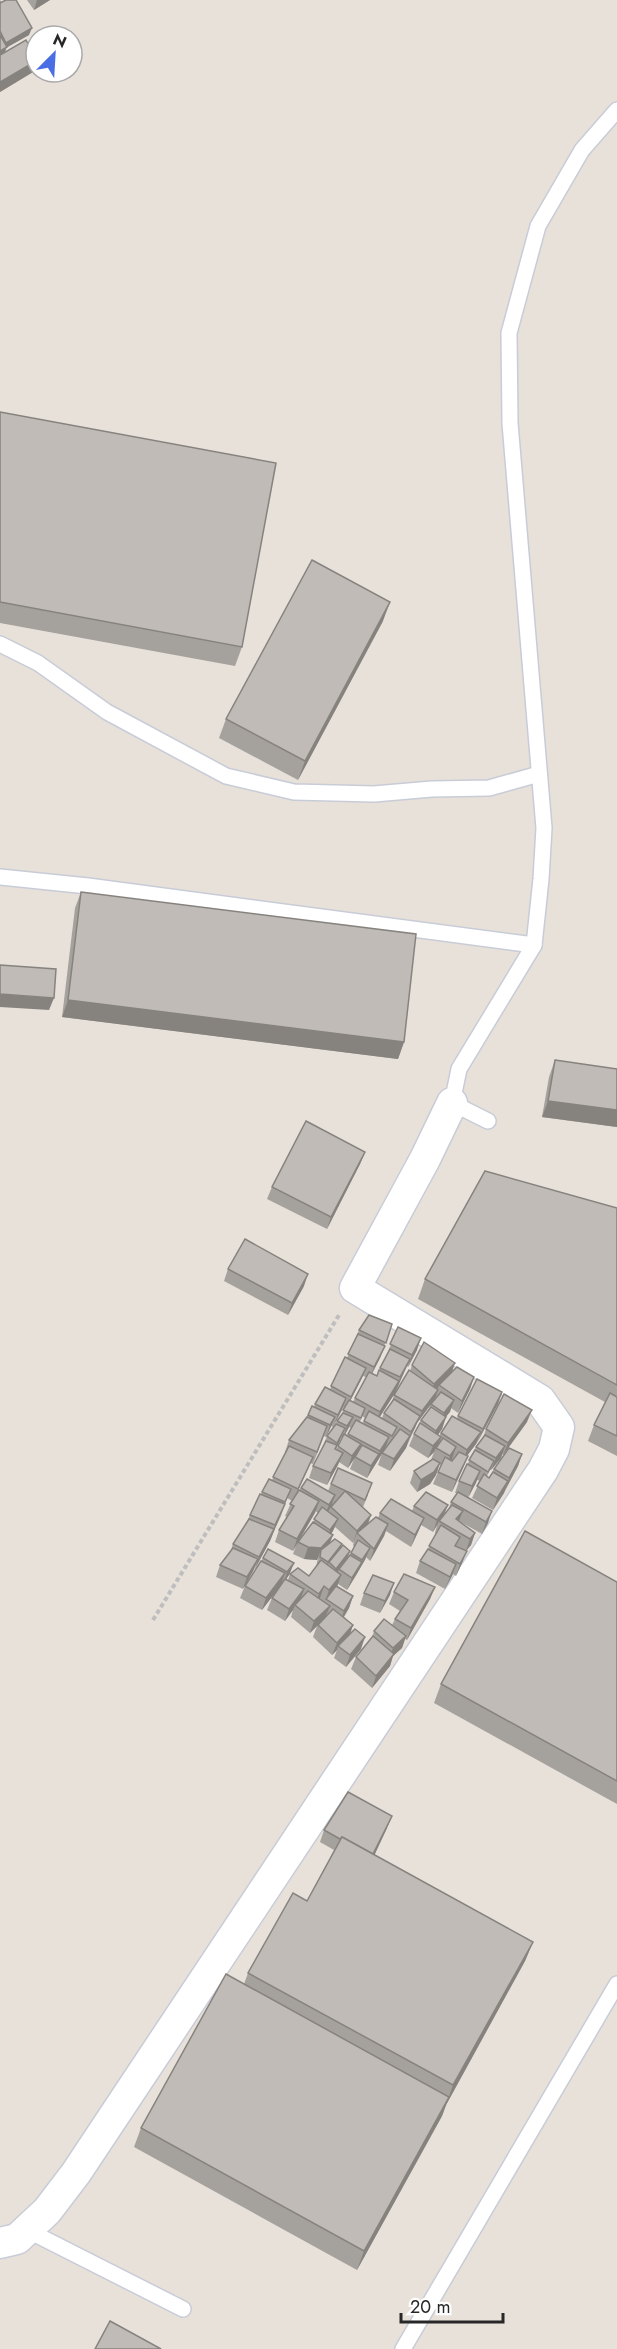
<svg xmlns="http://www.w3.org/2000/svg" width="617" height="2349" font-family="Jost,sans-serif">
	<style>
		.lines { fill: none; stroke-linecap: round; stroke-linejoin: round }
		.lane-casing { stroke: #c8ccd7; stroke-width: 18 }
		.street-casing { stroke: #c8ccd7; stroke-width: 33 }
		.path { stroke: #bebebe; stroke-width: 4; stroke-dasharray: 4.5 3; stroke-linecap: butt }
		.lane { stroke: #fff; stroke-width: 15 }
		.street { stroke: #fff; stroke-width: 30 }
		.wall { fill: #a5a19d; fill-rule: evenodd }
		.shaded-wall { fill: #86837f }
		.building { fill: #c0bbb6; stroke: #86837f; stroke-width: 1.5 }
	</style>
	<rect width="100%" height="100%" fill="#e8e1da"/>
	<g class="lines">
		<g class="lane-casing">
			<g id="lane">
				<polyline points="0,644 38,663 107,712 226,776 294,792 374,794 432,789 489,788 539,774"/>
				<polyline points="0,877 88,886 534,945"/>
				<polyline points="488,1121 452,1103 459,1069 534,945 541,879 544,828 510,423 509,333 538,226 582,150 617,110"/>
				<polyline points="27,2230 183,2309"/>
				<polyline points="403,2349 617,1984"/>
			</g>
		</g>
		<g class="street-casing">
			<polyline id="street" points="0,2243 17,2239 47,2211 76,2173 543,1470 554,1449 559,1427 540,1400 355,1288 425,1159 452,1103"/>
		</g>
		<polyline class="path" points="153,1620 339,1315"/>
		<use href="#lane" class="lane"/>
		<use href="#street" class="street"/>
	</g>
	<g class="wall">
		<polygon points="0,0 29,35 7,47 5,52 36,58 36,64 33,72 0,92"/>
		<polygon points="27,0 50,0 34,10"/>
		<polygon points="0,412 242,647 235,666 0,623"/>
		<polygon points="383,621 298,780 219,738 226,719"/>
		<polygon points="81,892 404,1042 398,1059 62,1017 75,908"/>
		<polygon points="555,1060 617,1069 617,1127 542,1117 549,1077"/>
		<polygon points="365,1152 360,1164 327,1229 267,1199 272,1187"/>
		<polygon points="617,1208 617,1456 588,1441 594,1425 605,1402 418,1299 425,1279"/>
		<polygon points="228,1269 304,1286 288,1315 224,1281"/>
		<path d="M392,1324l-12,34 -8,16 5,2 3,-8 7,-14 11,-27 19,23 -9,17 -1,-1 -12,27 -15,24 2,1 2,-5 8,-11 2,-7 16,-24 2,-6 40,6 22,6 -4,12 -12,24 -7,-5 -5,9 -4,12 -4,6 1,1 2,-3 16,-14 1,-3 44,-24 -4,12 -20,37 -2,3 -9,12 -4,12 -11,24 -19,-8 8,-19 -2,-1 -3,11 -6,9 -13,8 -7,-9 4,-12 17,-11 3,-8 -6,6 -19,-12 5,-12 7,-14 8,-11 1,-3 -13,17 -11,25 -16,23 -12,-6 4,-12 -15,25 -17,-9 4,-10 -6,9 -9,-6 -12,23 -18,-7 4,-12 10,-20 4,-10 6,-9 -2,-1 -5,11 -2,-1 -11,28 -3,-1 -13,30 4,-5 27,3 3,-7 37,11 -5,12 5,17 10,-6 2,-5 32,-2 2,-5 34,-1 -4,9 5,-6 2,-6 6,-9h-2l4,-12 17,-34 7,-9 3,-9 41,-7 -24,33 -1,-1 -1,4 -10,12h-1l-3,6 2,2 5,-9 28,-15 -4,12 -14,27 -11,17 -21,-12 8,-17 -3,-1 -9,17 20,26 -6,11 -23,-13 16,12 -4,12 -5,6 -4,12 -6,13 -3,-2 -8,15 -29,-16 4,-12 8,-12 8,-15 -1,-1 2,-8 -4,7 -12,-7 -10,22 -25,-16 -2,5 -14,25 -4,-4 -9,17 -10,16 -9,-6 -1,2 16,10 -4,12 -5,9 9,8 -3,9 11,15 -15,18 -12,-9 3,-8 -5,5 -19,-18 4,-11 -7,7 -19,-16 2,-7 -8,11 -18,-11 5,-12 2,-4 -12,16 -22,-12 5,-12 18,-28 31,5 -5,12 -3,4 2,1 2,-6 19,2 7,-9 2,-9 -1,2 -13,-1 -11,-5 4,-11 -4,8 -18,-9 4,-12 8,-13 -2,-1 7,-15 -5,-3 -6,18 -7,15 -4,10 -27,48 -27,-12 4,-12 11,-15 2,-6 14,-22 3,-7 19,-36 3,1 14,-28h-1l4,-12 18,-23 5,-11 2,1 1,-3 15,-15 17,-31 12,-28zM363,1376l3,1 -13,25 -3,-1zM343,1407l1,1 -2,6 -9,13zM362,1416l3,2 -2,5 -3,-1zM349,1427l2,1 -4,8 -2,-1zM341,1437l2,1 -7,12zM315,1511l3,2 -5,9 -14,18zM335,1527l18,16 1,-2 -1,4 1,2 -6,11 -8,-9 -10,-6 3,-8 -2,-1z"/>
		<polygon points="617,1582 617,1804 434,1703 441,1684"/>
		<polygon points="435,1587 430,1599 407,1640 405,1639 402,1648 393,1656 390,1666 372,1688 351,1669 356,1657 372,1638 374,1631 392,1625 395,1619 400,1611 389,1604 394,1592"/>
		<polygon points="364,1593 390,1595 380,1613 360,1605"/>
		<polygon points="387,1828 374,1855 533,1942 525,1961 446,2105 442,2116 357,2270 134,2147 141,2128 244,1984 248,1973 307,1901 334,1850 320,1842 324,1830"/>
	</g>
	<g class="shaded-wall">
		<polygon points="37,0 50,0 34,10"/>
		<polygon points="32,28 29,35 6,48 3,59 0,61 0,51 4,49 6,43"/>
		<polygon points="36,61 36,64 33,72 0,92 0,82"/>
		<polygon points="390,602 383,621 298,780 305,761"/>
		<polygon points="0,994 54,998 49,1010 0,1007"/>
		<polygon points="68,1000 404,1042 398,1059 62,1017"/>
		<polygon points="548,1101 617,1110 617,1127 542,1117"/>
		<polygon points="365,1152 360,1164 327,1229 331,1217"/>
		<polygon points="308,1274 304,1286 288,1315 292,1303"/>
		<polygon points="421,1338 417,1350 408,1367 412,1355"/>
		<polygon points="385,1346 380,1358 369,1379 374,1367"/>
		<polygon points="410,1359 395,1393 375,1424 380,1412 397,1384"/>
		<polygon points="455,1363 451,1375 439,1385 438,1388 430,1396 434,1384"/>
		<polygon points="366,1368 361,1380 346,1409 351,1397"/>
		<polygon points="474,1377 470,1389 458,1413 462,1401"/>
		<polygon points="438,1390 434,1402 431,1404 417,1423 422,1411"/>
		<polygon points="502,1392 498,1404 478,1441 483,1429"/>
		<polygon points="346,1398 342,1410 333,1427 338,1415"/>
		<polygon points="454,1400 450,1412 440,1424 444,1413"/>
		<polygon points="532,1410 527,1422 503,1455 508,1443"/>
		<polygon points="420,1416 415,1428 409,1439 406,1448 390,1471 394,1459 408,1439 411,1432"/>
		<polygon points="335,1417 330,1429 326,1437 330,1425"/>
		<polygon points="353,1417 348,1429 343,1438 347,1426"/>
		<polygon points="446,1417 442,1429 432,1443 436,1431"/>
		<polygon points="345,1428 340,1440 333,1455 337,1443"/>
		<polygon points="481,1432 476,1444 462,1462 467,1450"/>
		<polygon points="389,1437 385,1449 367,1478 371,1466"/>
		<polygon points="441,1437 437,1448 436,1448 434,1452 428,1458 433,1446"/>
		<polygon points="361,1444 356,1456 348,1468 352,1456"/>
		<polygon points="505,1446 501,1458 491,1470 496,1458"/>
		<polygon points="456,1447 452,1459 446,1468 450,1456"/>
		<polygon points="343,1453 338,1465 327,1485 331,1473"/>
		<polygon points="522,1454 518,1466 505,1490 509,1478"/>
		<polygon points="468,1456 463,1468 452,1492 456,1480"/>
		<polygon points="313,1457 308,1469 293,1501 298,1489"/>
		<polygon points="440,1463 436,1475 430,1484 417,1492 421,1480"/>
		<polygon points="480,1471 476,1483 468,1498 472,1486"/>
		<polygon points="508,1481 504,1493 493,1510 497,1498"/>
		<polygon points="335,1495 331,1507 324,1517 329,1505"/>
		<polygon points="319,1501 315,1513 293,1551 297,1539"/>
		<polygon points="285,1504 270,1541 255,1569 259,1557 272,1534 275,1525"/>
		<polygon points="448,1505 443,1517 439,1521 437,1525 433,1532 437,1520"/>
		<polygon points="463,1511 458,1523 456,1519"/>
		<polygon points="492,1511 488,1523 482,1534 486,1522"/>
		<polygon points="371,1515 367,1527 357,1533 353,1543 357,1531"/>
		<polygon points="424,1518 419,1530 411,1547 415,1535"/>
		<polygon points="338,1519 333,1531 326,1542 330,1530"/>
		<polygon points="388,1524 384,1536 370,1561 374,1549"/>
		<polygon points="475,1533 471,1545 466,1551 470,1539"/>
		<polygon points="333,1535 328,1547 321,1550 317,1560 304,1559 308,1547"/>
		<polygon points="342,1544 337,1556 329,1562 326,1570 323,1574 328,1562"/>
		<polygon points="370,1548 365,1560 347,1590 352,1578"/>
		<polygon points="350,1551 346,1563 339,1569 337,1574 332,1581 336,1569"/>
		<polygon points="467,1551 462,1563 456,1576 460,1564"/>
		<polygon points="258,1559 253,1571 243,1589 247,1577"/>
		<polygon points="294,1563 289,1575 283,1584 287,1572"/>
		<polygon points="456,1564 452,1576 445,1589 450,1577"/>
		<polygon points="285,1573 281,1585 262,1610 266,1598"/>
		<polygon points="341,1575 337,1587 326,1599 329,1590"/>
		<polygon points="394,1583 390,1595 380,1613 385,1601"/>
		<polygon points="324,1586 320,1598 314,1606 319,1594"/>
		<polygon points="435,1587 430,1599 407,1640 411,1628"/>
		<polygon points="304,1589 300,1601 295,1605 293,1610 285,1621 289,1609"/>
		<polygon points="353,1596 349,1608 340,1623 344,1611"/>
		<polygon points="330,1606 325,1618 310,1633 314,1621"/>
		<polygon points="353,1625 349,1637 338,1646 337,1650 332,1655 337,1643"/>
		<polygon points="406,1636 402,1648 393,1656 390,1666 372,1688 376,1676 389,1660 393,1648"/>
		<polygon points="365,1637 361,1649 346,1667 350,1655"/>
		<polygon points="392,1816 387,1828 368,1869 372,1857"/>
		<polygon points="533,1942 525,1961 446,2105 453,2085"/>
		<polygon points="449,2097 442,2116 357,2270 364,2251"/>
	</g>
	<g class="building">
		<polygon points="6,0 16,0 32,28 6,43 0,31 0,3"/>
		<polygon points="0,35 7,47 0,51"/>
		<polygon points="26,40 36,58 36,61 0,82 0,55"/>
		<polygon points="0,412 276,463 242,647 0,602"/>
		<polygon points="312,560 390,602 305,761 226,719"/>
		<polygon points="81,892 416,934 404,1042 68,1000"/>
		<polygon points="0,965 56,969 54,998 0,994"/>
		<polygon points="555,1060 617,1069 617,1110 548,1101"/>
		<polygon points="306,1121 365,1152 331,1217 272,1187"/>
		<polygon points="485,1171 617,1208 617,1385 425,1279"/>
		<polygon points="245,1239 308,1274 292,1303 228,1269"/>
		<polygon points="369,1315 392,1324 386,1343 359,1330"/>
		<polygon points="398,1327 421,1338 412,1355 390,1344"/>
		<polygon points="358,1334 385,1346 374,1367 348,1354"/>
		<polygon points="424,1342 455,1363 434,1384 412,1365"/>
		<polygon points="390,1349 410,1359 400,1377 380,1368"/>
		<polygon points="345,1357 366,1368 351,1397 331,1386"/>
		<polygon points="457,1367 474,1377 462,1401 439,1385"/>
		<polygon points="379,1370 399,1381 380,1412 355,1398 369,1372 377,1376"/>
		<polygon points="409,1370 438,1390 422,1411 394,1395"/>
		<polygon points="477,1379 502,1392 483,1429 458,1416"/>
		<polygon points="325,1387 346,1398 338,1415 315,1404"/>
		<polygon points="441,1392 454,1400 444,1413 431,1404"/>
		<polygon points="610,1393 617,1397 617,1436 594,1425"/>
		<polygon points="504,1394 532,1410 508,1443 486,1429"/>
		<polygon points="394,1399 420,1416 411,1432 384,1413"/>
		<polygon points="349,1400 365,1408 361,1418 343,1410"/>
		<polygon points="312,1406 335,1417 330,1425 308,1415"/>
		<polygon points="431,1407 446,1417 436,1431 421,1420"/>
		<polygon points="369,1411 397,1427 392,1436 364,1421"/>
		<polygon points="343,1413 353,1417 347,1426 337,1421"/>
		<polygon points="452,1416 481,1432 467,1450 441,1433"/>
		<polygon points="307,1417 327,1426 317,1452 289,1440"/>
		<polygon points="356,1420 389,1437 380,1451 348,1434"/>
		<polygon points="420,1423 441,1437 433,1446 414,1434"/>
		<polygon points="336,1424 345,1428 337,1443 327,1436"/>
		<polygon points="400,1429 410,1436 394,1459 382,1453"/>
		<polygon points="344,1434 361,1444 352,1456 338,1446"/>
		<polygon points="485,1435 505,1446 496,1458 476,1447"/>
		<polygon points="443,1438 456,1447 450,1456 436,1448"/>
		<polygon points="326,1441 337,1445 335,1449 343,1453 331,1473 313,1466"/>
		<polygon points="362,1445 379,1454 371,1466 355,1457"/>
		<polygon points="289,1446 313,1457 298,1489 273,1477"/>
		<polygon points="509,1448 522,1454 509,1478 494,1469"/>
		<polygon points="475,1450 494,1461 488,1472 469,1460"/>
		<polygon points="459,1452 468,1456 456,1480 438,1472 445,1457 452,1461"/>
		<polygon points="433,1459 440,1463 434,1472 421,1480 414,1471"/>
		<polygon points="467,1464 480,1471 472,1486 459,1481"/>
		<polygon points="338,1468 372,1483 365,1500 331,1484"/>
		<polygon points="493,1472 508,1481 497,1498 477,1486 484,1474 489,1478"/>
		<polygon points="269,1479 291,1489 285,1502 262,1492"/>
		<polygon points="307,1479 335,1495 329,1505 301,1488"/>
		<polygon points="299,1490 319,1501 297,1539 279,1530 294,1506 290,1504"/>
		<polygon points="345,1491 371,1515 357,1531 331,1507"/>
		<polygon points="426,1492 448,1505 437,1520 414,1506"/>
		<polygon points="458,1492 492,1511 486,1522 451,1502"/>
		<polygon points="260,1494 285,1504 275,1525 250,1515"/>
		<polygon points="391,1499 424,1518 415,1535 380,1513"/>
		<polygon points="452,1505 463,1511 456,1519 475,1533 470,1539 439,1521"/>
		<polygon points="322,1507 338,1519 330,1530 314,1519"/>
		<polygon points="376,1517 388,1524 374,1549 357,1533"/>
		<polygon points="249,1519 274,1529 259,1557 233,1544"/>
		<polygon points="313,1522 333,1535 321,1548 308,1547 298,1542"/>
		<polygon points="441,1525 460,1537 455,1546 467,1551 460,1564 429,1546"/>
		<polygon points="525,1531 617,1582 617,1781 441,1684"/>
		<polygon points="335,1539 342,1544 328,1562 320,1557 321,1550"/>
		<polygon points="358,1540 370,1548 362,1560 351,1553"/>
		<polygon points="343,1545 350,1551 336,1569 329,1562"/>
		<polygon points="233,1548 258,1559 247,1577 220,1565"/>
		<polygon points="268,1549 294,1563 287,1572 263,1558"/>
		<polygon points="428,1549 456,1564 450,1577 420,1561"/>
		<polygon points="350,1555 362,1562 352,1578 339,1569"/>
		<polygon points="321,1560 341,1575 329,1590 324,1586 319,1594 290,1574 298,1568 309,1576"/>
		<polygon points="261,1561 285,1573 266,1598 245,1586"/>
		<polygon points="404,1574 435,1587 411,1628 395,1619 408,1600 394,1592"/>
		<polygon points="373,1575 394,1583 385,1601 364,1593"/>
		<polygon points="285,1579 304,1589 289,1609 272,1598"/>
		<polygon points="336,1586 353,1596 344,1611 326,1599"/>
		<polygon points="308,1591 330,1606 314,1621 295,1605"/>
		<polygon points="333,1609 353,1625 337,1643 318,1625"/>
		<polygon points="384,1619 406,1636 393,1648 374,1631"/>
		<polygon points="355,1629 365,1637 350,1655 338,1646"/>
		<polygon points="373,1636 394,1654 376,1676 356,1657"/>
		<polygon points="348,1792 392,1816 373,1854 342,1837 340,1839 324,1830"/>
		<polygon points="342,1837 533,1942 453,2085 248,1973 293,1893 307,1901"/>
		<polygon points="226,1974 449,2097 364,2251 141,2128"/>
		<polygon points="110,2321 161,2349 95,2349"/>
	</g>
	<g transform="translate(54 54) rotate(24)"><circle r="28" fill="#ffffff" stroke="#a9a9a9" stroke-width="1.5"/>
	<path d="M0-4.5L10 22L0 15L-10 22Z" fill="#4a6fe5"/>
	<text y="-9" font-size="16" font-weight="bold" text-anchor="middle" fill="#272727">N</text>
	</g>
	<path d="M401 2313v9h102v-9" fill="none" stroke="#272727" stroke-width="3"/>
	<text x="410" y="2313" font-size="18" fill="#272727" stroke="#ffffff" stroke-width="4.5" paint-order="stroke">20 m</text>
</svg>
